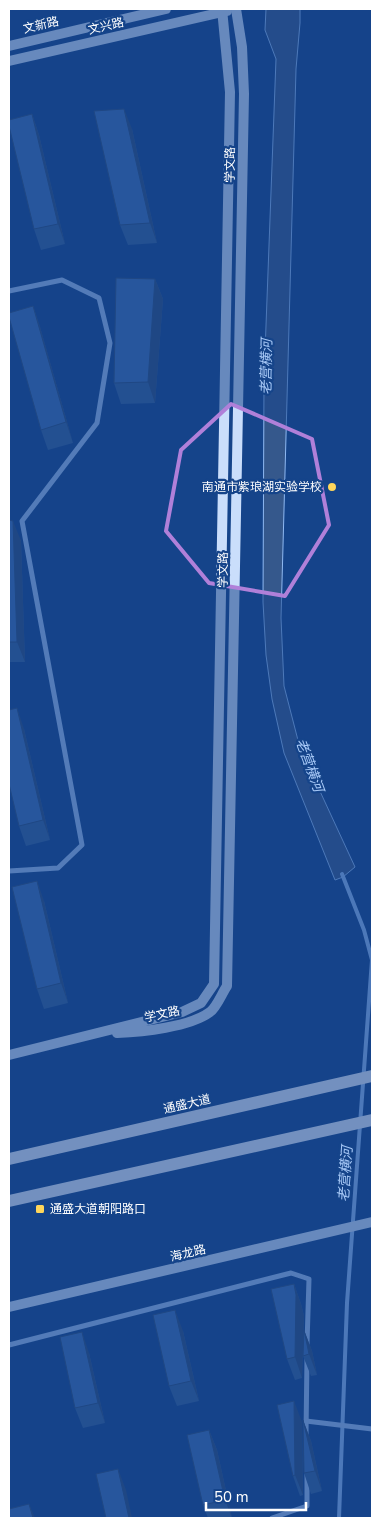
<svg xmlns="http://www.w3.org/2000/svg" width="381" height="1527" font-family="'Nunito Sans','Noto Sans SC',sans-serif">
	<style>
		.water { fill: #35588c; stroke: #8fb9f2 }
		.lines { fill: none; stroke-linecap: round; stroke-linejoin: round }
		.stream { stroke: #8fb9f2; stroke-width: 4 }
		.street { stroke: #9dbfef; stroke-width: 5 }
		.secondary { stroke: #cadefb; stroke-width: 10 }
		.primary { stroke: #e5eeff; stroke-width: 12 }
		.wall { fill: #345f9a }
		.shaded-wall { fill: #2b4d7d }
		.building { fill: #3d6eb3; stroke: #2b4d7d }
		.marked { fill: none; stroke: #b080d9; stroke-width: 4; stroke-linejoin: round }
		.poi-dot { fill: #ffd65b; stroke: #15448a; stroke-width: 2 }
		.labels { text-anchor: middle; stroke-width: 4.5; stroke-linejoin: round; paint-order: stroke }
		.street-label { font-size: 12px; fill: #fff; stroke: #15448a }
		.poi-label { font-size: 12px; fill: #fff; stroke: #15448a; text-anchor: end }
		.water-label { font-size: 14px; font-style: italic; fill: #a8c9f7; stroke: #15448a }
	</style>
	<rect width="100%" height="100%" fill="#15448a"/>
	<polygon class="water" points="266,9 300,9 300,23 296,69 283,546 281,618 284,686 300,748 355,867 343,877 335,880 284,753 272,699 266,655 263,602 264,379 276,59 265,30"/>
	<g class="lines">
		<polyline class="stream" points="339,1518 347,1303 372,960 364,930 342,874"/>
		<g class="street">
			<polyline points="9,291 62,280 99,298 110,343 97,423 22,521 82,845 58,868 9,871"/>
			<polyline points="9,1345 291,1273 309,1279 307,1344"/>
			<polyline points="306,1421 372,1429"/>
			<polyline points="306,1434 307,1357"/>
			<polyline points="272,1518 307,1506 307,1475"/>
		</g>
		<g class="secondary">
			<polyline points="9,46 166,9"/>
			<polyline points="9,61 227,11"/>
			<path d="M117,1033c25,-1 73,-6 93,-21 7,-5 12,-19 17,-26l17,-892 -2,-47 -6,-38"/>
			<polyline points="9,1055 182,1012 201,1003 214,984 230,92 222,9"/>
			<polyline points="9,1307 372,1222"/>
		</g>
		<g class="primary">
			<polyline points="9,1159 372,1076"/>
			<polyline points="9,1201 372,1120"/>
		</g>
	</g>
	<g class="wall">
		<polygon points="32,114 39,135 65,244 41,250 34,229"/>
		<polygon points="132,129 157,243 128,245 120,225"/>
		<polygon points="155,279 163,299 155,403 121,404 114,383"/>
		<polygon points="33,306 40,327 73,443 48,450 41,430"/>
		<polygon points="9,520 21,541 25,662 9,662"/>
		<polygon points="24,729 50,840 26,846 19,826"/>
		<polygon points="44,901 68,1003 44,1009 37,989"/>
		<polygon points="294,1284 301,1304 304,1316 302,1378 295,1380 287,1359"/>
		<polygon points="304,1330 312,1351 317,1375 311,1376 303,1356"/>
		<polygon points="183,1331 199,1401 177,1406 169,1386"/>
		<polygon points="89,1353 105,1423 83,1428 75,1408"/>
		<polygon points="303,1420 311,1441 322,1491 311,1494 304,1473"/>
		<polygon points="302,1422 303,1495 300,1496 293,1476"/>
		<polygon points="209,1430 217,1450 232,1518 208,1518 203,1505"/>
	</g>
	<g class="shaded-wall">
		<polygon points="124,109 132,129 157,243 150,223"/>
		<polygon points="32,114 39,135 65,244 58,224"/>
		<polygon points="155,279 163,299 155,403 148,382"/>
		<polygon points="33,306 40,327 73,443 66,422"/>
		<polygon points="13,521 21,541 25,662 17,642"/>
		<polygon points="17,708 24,729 50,840 43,820"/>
		<polygon points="37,881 44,901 68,1003 61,983"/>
		<polygon points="294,1284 301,1304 304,1316 302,1378 295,1357"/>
		<polygon points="175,1310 183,1331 199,1401 191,1381"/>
		<polygon points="304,1330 312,1351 317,1375 309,1354"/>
		<polygon points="82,1332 89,1353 105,1423 98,1403"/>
		<polygon points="294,1401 302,1422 303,1495 295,1475"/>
		<polygon points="303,1420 311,1441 322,1491 315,1471"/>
		<polygon points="209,1430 217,1450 232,1518 225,1500"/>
		<polygon points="118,1469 126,1490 132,1518 129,1518"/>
		<polygon points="29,1504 35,1518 33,1518"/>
	</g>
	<g class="building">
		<polygon points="124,109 150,223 120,225 94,111"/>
		<polygon points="32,114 58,224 34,229 9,126 9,120"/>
		<polygon points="116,278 155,279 148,382 114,383"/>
		<polygon points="33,306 66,422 41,430 9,317 9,313"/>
		<polygon points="9,520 13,521 17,642 9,642"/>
		<polygon points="17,708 43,820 19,826 9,784 9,710"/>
		<polygon points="37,881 61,983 37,989 12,887"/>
		<polygon points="294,1284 296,1295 295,1357 287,1359 271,1289"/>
		<polygon points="175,1310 191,1381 169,1386 153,1315"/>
		<polygon points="304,1330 309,1354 303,1356"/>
		<polygon points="82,1332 98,1403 75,1408 60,1337"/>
		<polygon points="294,1401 295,1475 293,1476 277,1405"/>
		<polygon points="303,1420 315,1471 304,1473"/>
		<polygon points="209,1430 225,1500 203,1505 187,1435"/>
		<polygon points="118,1469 129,1518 106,1518 96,1474"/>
		<polygon points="29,1504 33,1518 9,1518 9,1509"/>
	</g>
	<path d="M0 0H381V1527H0ZM231,404l81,35 17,86 -44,71 -76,-13 -43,-52 15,-81z" fill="#15448a" fill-opacity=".55" fill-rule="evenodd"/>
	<path class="marked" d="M231,404l81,35 17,86 -44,71 -76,-13 -43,-52 15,-81z"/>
	<g class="poi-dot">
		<circle cx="332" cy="487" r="5"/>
		<rect x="35" y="1204" width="10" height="10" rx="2.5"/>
	</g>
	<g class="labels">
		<g class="street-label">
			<text transform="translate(41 25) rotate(-13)" y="4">文新路</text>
			<text transform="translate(106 26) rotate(-13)" y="4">文兴路</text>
			<text transform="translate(230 165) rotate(-89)" y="4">学文路</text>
			<text transform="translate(223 570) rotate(-89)" y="4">学文路</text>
			<text transform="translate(162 1014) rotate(-12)" y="4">学文路</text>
			<text transform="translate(187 1104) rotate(-13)" y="4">通盛大道</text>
			<text transform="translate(188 1253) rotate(-13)" y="4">海龙路</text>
		</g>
		<g class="poi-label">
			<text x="322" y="491">南通市紫琅湖实验学校</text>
			<text x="50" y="1213" text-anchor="start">通盛大道朝阳路口</text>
		</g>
		<g class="water-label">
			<text transform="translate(266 367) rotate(-89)" y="5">老营横河</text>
			<text transform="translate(310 765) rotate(70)" y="5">老营横河</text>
			<text transform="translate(345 1174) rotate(-86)" y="5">老营横河</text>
		</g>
	</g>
	<rect width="381" height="1527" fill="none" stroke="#ffffff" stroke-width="20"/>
	<path d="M206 1502v8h100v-8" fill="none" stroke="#ffffff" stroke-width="2.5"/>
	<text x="214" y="1502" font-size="15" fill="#ffffff" stroke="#15448a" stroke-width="4" paint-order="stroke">50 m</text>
</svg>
